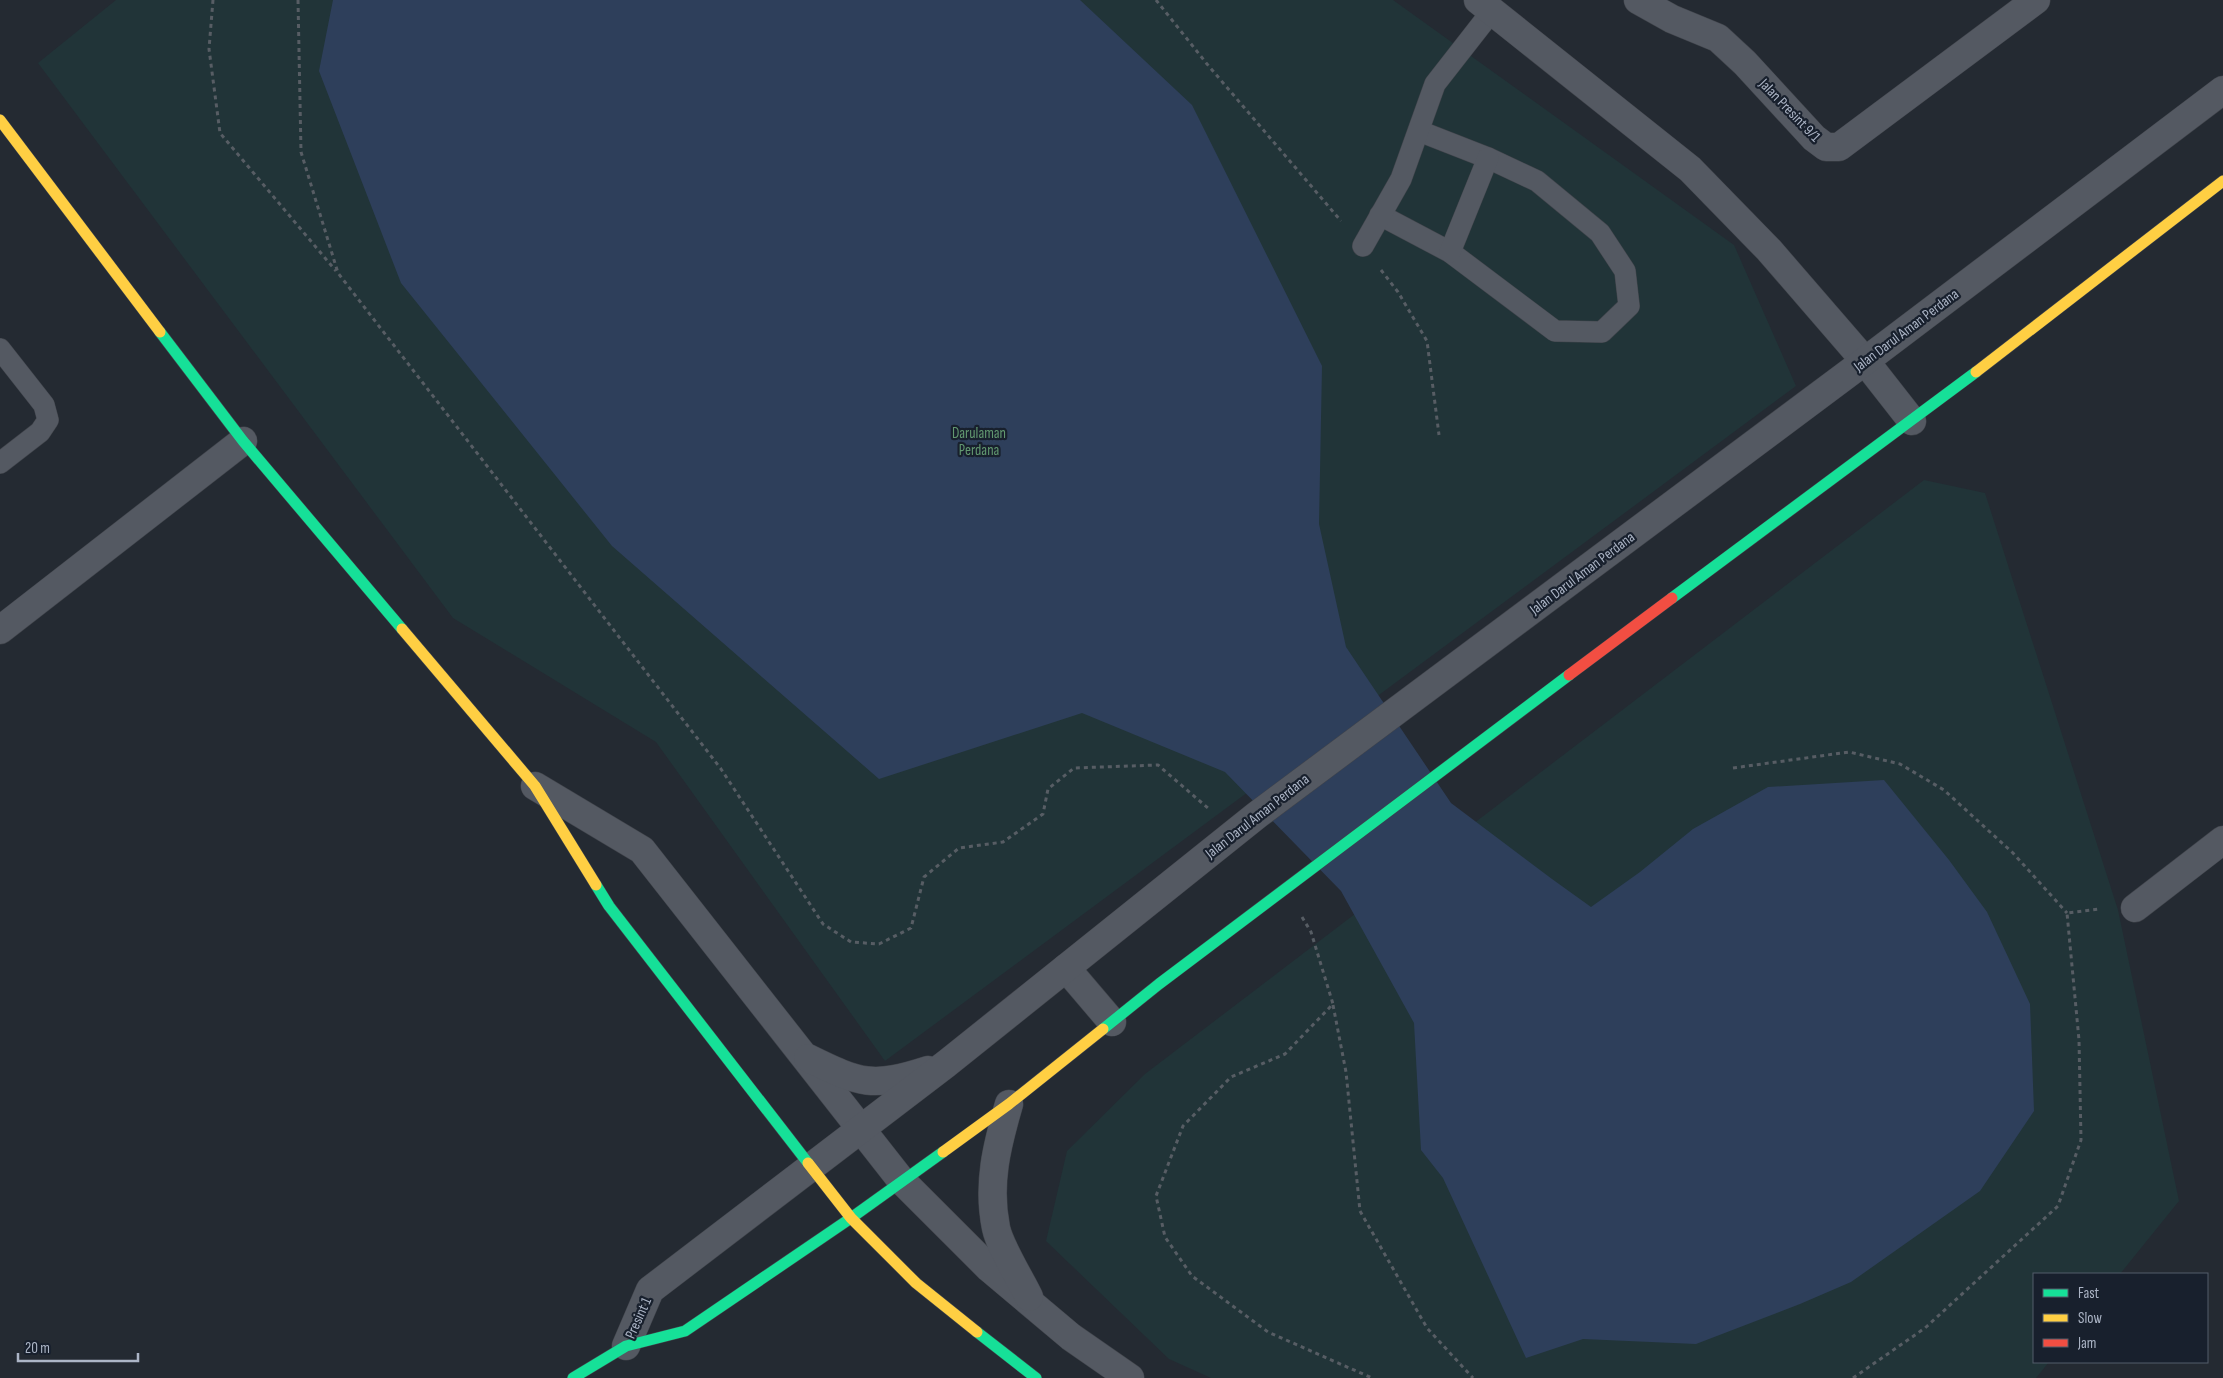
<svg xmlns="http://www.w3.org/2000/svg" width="2223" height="1378" font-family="'Sofia Sans Condensed',sans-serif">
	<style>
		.green { fill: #213438 }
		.water { fill: #2e3f5b }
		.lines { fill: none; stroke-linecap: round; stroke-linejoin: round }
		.lane-casing { stroke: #40444b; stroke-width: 22 }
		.street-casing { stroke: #40444b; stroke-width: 29 }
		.fast-casing { stroke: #40444b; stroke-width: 12 }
		.slow-casing { stroke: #40444b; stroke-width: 12 }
		.jam-casing { stroke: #40444b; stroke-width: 12 }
		.path { stroke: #575d64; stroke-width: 3; stroke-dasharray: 4 4; stroke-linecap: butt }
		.lane { stroke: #545962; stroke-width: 21 }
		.street { stroke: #545962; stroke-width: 28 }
		.fast { stroke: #16e098; stroke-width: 11 }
		.slow { stroke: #ffcf43; stroke-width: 11 }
		.jam { stroke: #f24e42; stroke-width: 11 }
		.labels { text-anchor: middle; stroke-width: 4.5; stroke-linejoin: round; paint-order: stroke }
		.street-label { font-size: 15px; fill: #acb5c6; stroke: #18202d }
		.park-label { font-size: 15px; fill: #629870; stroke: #18202d }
	</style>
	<rect width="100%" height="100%" fill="#242a32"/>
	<g class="green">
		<polygon points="116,0 1393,0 1734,245 1796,386 885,1061 656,742 453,618 38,63"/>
		<polygon points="1924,480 1985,493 2118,910 2179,1201 2120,1274 2034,1274 2034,1362 2049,1362 2036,1378 1211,1378 1169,1359 1046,1241 1067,1151 1145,1074"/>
	</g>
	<polygon class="water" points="333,0 1080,0 1192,105 1322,366 1319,524 1346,647 1451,803 1552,879 1591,907 1640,872 1693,829 1768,787 1884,780 1949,860 1987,912 2030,1004 2034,1111 1980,1191 1851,1282 1800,1304 1696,1344 1583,1339 1526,1358 1443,1178 1421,1150 1414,1023 1341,891 1225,772 1082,713 879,779 612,546 401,283 319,71"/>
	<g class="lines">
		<g class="lane-casing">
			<g id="lane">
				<polyline points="1380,215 1450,252 1555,331 1602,332 1629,306 1625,271 1600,233 1537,181 1488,158 1419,131"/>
				<polyline points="1363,246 1401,179 1435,84 1492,11"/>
				<polyline points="1450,252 1488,158"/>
				<polyline points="0,349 44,405 48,420 40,432 0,463"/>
			</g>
		</g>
		<g class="street-casing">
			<g id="street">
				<polyline points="1478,0 1690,169 1769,250 1865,361 1912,421"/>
				<polyline points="1638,0 1672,19 1718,38 1745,63 1814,138 1826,147 1839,147 2036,0"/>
				<polyline points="0,630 243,441"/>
				<polyline points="535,786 642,850 901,1180 989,1268 1071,1337 1130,1378"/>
				<polyline points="2135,908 2223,840"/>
				<polyline points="1066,968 1112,1022"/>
				<path d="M808,1058c53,26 64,30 120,12"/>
				<path d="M1009,1104c-12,41 -22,80 -13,124 4,19 24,50 33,69"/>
				<polyline points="626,1346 650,1290 946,1064 1257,815 1865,361 2223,90"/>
			</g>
		</g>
		<g class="fast-casing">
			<g id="fast">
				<polyline points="160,332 243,441 402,629"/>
				<polyline points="1672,598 1976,372"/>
				<polyline points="596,885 609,906 808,1163"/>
				<polyline points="1103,1029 1159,984 1569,675"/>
				<polyline points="977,1332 1036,1378"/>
				<polyline points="573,1378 626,1346 685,1331 851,1218 943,1152"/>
			</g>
		</g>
		<g class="slow-casing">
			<g id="slow">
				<polyline points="0,120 160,332"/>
				<polyline points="1976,372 2223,181"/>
				<polyline points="402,629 535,786 596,885"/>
				<polyline points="943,1152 1009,1104 1103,1029"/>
				<polyline points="808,1163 851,1218 916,1283 977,1332"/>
			</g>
		</g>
		<g class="jam-casing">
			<polyline id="jam" points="1569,675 1672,598"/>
		</g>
		<g class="path">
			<polyline points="213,0 209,49 220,133 336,271"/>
			<polyline points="298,0 301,152 338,273 721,769 823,924 851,942 879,944 911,928 924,877 959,848 1003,842 1043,814 1048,789 1074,768 1158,765 1209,809"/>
			<polyline points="1156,0 1207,64 1341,221"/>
			<polyline points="1381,270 1398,292 1427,341 1439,435"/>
			<polyline points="1733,768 1849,752 1900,764 1944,790 2013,853 2067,913"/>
			<polyline points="1302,917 1311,932 1333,1004 1285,1054 1231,1077 1183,1126 1156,1196 1165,1237 1192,1276 1268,1332 1372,1378"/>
			<polyline points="1333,1005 1346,1072 1360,1211 1427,1328 1473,1378"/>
			<polyline points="1853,1378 1925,1328 2058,1206 2081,1140 2079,1040 2067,913 2100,909"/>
		</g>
		<use href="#lane" class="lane"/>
		<use href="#street" class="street"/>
		<use href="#fast" class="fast"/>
		<use href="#slow" class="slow"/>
		<use href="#jam" class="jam"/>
	</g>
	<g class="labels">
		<g class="street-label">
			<text transform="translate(1790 110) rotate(46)" y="5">Jalan Presint 9/1</text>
			<text transform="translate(1906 330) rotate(-37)" y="5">Jalan Darul Aman Perdana</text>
			<text transform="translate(1582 573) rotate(-37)" y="5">Jalan Darul Aman Perdana</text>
			<text transform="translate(1257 816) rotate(-38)" y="5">Jalan Darul Aman Perdana</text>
			<text transform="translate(638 1318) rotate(-66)" y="5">Presint 1</text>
		</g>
		<g class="park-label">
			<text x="979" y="438">Darulaman<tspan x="979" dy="17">Perdana</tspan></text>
		</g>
	</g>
	<rect x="2033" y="1273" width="175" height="90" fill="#18202d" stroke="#535c6a"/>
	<rect x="2043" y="1289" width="25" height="8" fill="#16e098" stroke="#535c6a"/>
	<text x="2078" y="1298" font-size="15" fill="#acb5c6">Fast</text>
	<rect x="2043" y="1314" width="25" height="8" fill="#ffcf43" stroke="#535c6a"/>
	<text x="2078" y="1323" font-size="15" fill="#acb5c6">Slow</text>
	<rect x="2043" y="1339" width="25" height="8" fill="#f24e42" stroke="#535c6a"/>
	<text x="2078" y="1348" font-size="15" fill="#acb5c6">Jam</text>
	<path d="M18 1353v8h120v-8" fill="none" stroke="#acb5c6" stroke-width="2.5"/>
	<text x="25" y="1353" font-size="15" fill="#acb5c6" stroke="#18202d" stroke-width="4" paint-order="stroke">20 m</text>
</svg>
